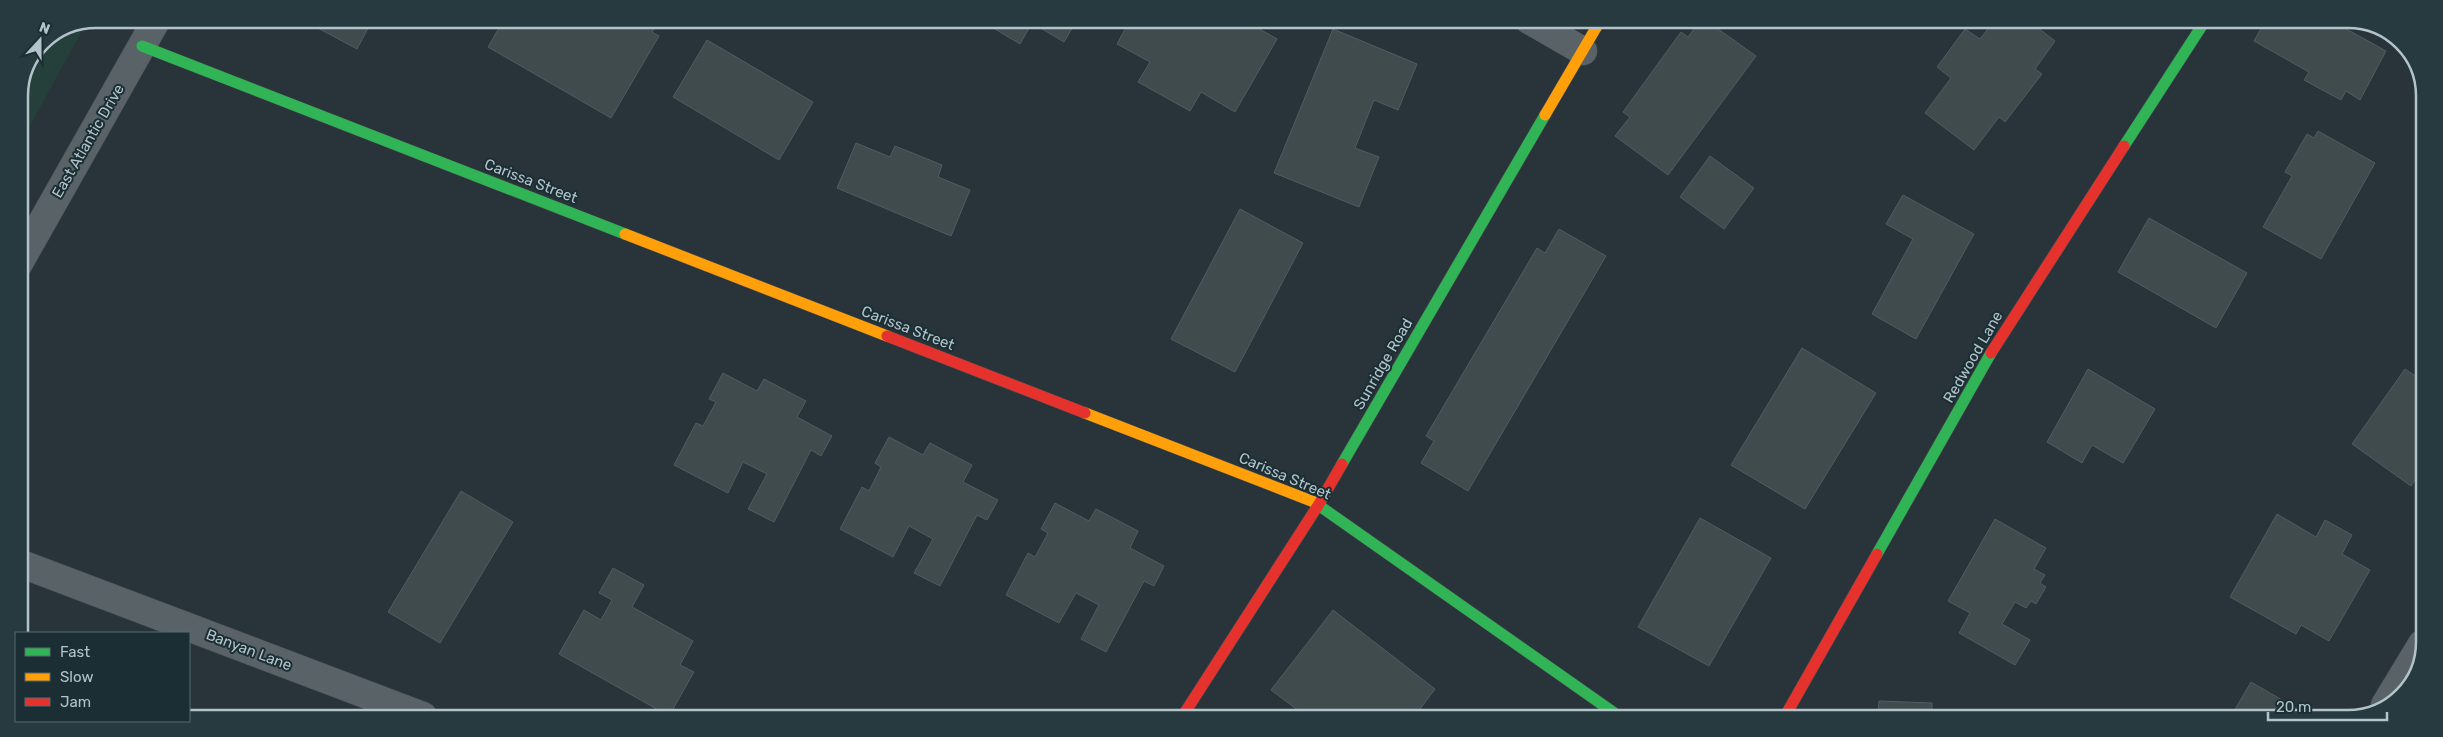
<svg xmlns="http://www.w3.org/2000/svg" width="2443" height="737" font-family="Rubik,sans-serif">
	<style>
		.green { fill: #25403b }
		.building { fill: #404b4e; stroke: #505c60 }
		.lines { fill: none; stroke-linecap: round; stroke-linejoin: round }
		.street-casing { stroke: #474f53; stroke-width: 29 }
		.fast-casing { stroke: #474f53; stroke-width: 12 }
		.slow-casing { stroke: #474f53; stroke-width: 12 }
		.jam-casing { stroke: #474f53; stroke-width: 12 }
		.street { stroke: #596266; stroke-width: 28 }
		.fast { stroke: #30b455; stroke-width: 11 }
		.slow { stroke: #ff9f0a; stroke-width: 11 }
		.jam { stroke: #e5322d; stroke-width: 11 }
		.labels { text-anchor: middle; stroke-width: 4; stroke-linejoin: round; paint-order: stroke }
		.street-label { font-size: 15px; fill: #b2c3ca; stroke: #1b2e34 }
		.rim { fill: none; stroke: #b2c3ca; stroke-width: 2.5 }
	</style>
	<rect width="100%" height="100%" fill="#283439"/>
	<polygon class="green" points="86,23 19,146 19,95 41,41"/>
	<g class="building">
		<polygon points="301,19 373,19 357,49"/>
		<polygon points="504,19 653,19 658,22 652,32 659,36 611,118 488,47"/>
		<polygon points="980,20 1077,20 1064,42 1032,23 1020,44"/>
		<polygon points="1130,20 1244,20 1277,39 1235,112 1201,92 1190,111 1138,82 1150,62 1117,44"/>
		<polygon points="1700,21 1707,21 1756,56 1668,175 1615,136 1630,117 1623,112 1681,32 1688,37"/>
		<polygon points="1994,21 2029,21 2055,41 2035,69 2042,74 2005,122 1999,117 1974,150 1925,113 1951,78 1937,67 1965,29 1980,39"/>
		<polygon points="2265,21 2332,21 2386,51 2360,100 2346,91 2341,100 2304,80 2309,72 2254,41"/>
		<polygon points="1333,29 1417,64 1398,110 1374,100 1355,148 1379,157 1359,207 1274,173"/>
		<polygon points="707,40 813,102 779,160 673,97"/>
		<polygon points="2318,131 2375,163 2321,259 2263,227 2292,176 2285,172 2307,134 2314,138"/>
		<polygon points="856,143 890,157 895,146 942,165 938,177 970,190 951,236 837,188"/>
		<polygon points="1710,156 1754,188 1724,229 1680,197"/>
		<polygon points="1903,195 1974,234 1916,339 1872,314 1913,239 1886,224"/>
		<polygon points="1240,209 1303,243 1235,372 1171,339"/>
		<polygon points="2149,218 2247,273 2216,328 2118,272"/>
		<polygon points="1559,229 1606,256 1468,491 1421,463 1434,441 1426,436 1537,248 1545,253"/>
		<polygon points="1802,348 1876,393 1805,509 1731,465"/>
		<polygon points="2088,369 2155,409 2123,463 2092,445 2082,463 2047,442"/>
		<polygon points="2405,369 2423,381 2422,469 2411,486 2352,444"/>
		<polygon points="723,373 757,391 764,379 806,401 797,417 832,436 821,456 811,450 774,522 748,509 767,474 743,462 728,493 674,465 696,423 703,426 716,402 709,399"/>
		<polygon points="889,437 923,455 930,443 972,465 963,482 998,500 987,520 977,515 940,586 914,573 933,539 909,526 893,557 840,529 862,487 869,491 881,467 875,463"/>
		<polygon points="461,491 513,522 440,643 388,612"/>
		<polygon points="1055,503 1089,521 1096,509 1138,531 1130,548 1164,566 1154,586 1144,581 1106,652 1081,639 1099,605 1076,593 1059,623 1006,595 1028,553 1035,557 1048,533 1041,529"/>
		<polygon points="2277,514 2316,537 2325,520 2352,535 2342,554 2370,570 2329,641 2301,625 2296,634 2230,597"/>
		<polygon points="1700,518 1771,558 1709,666 1638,627"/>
		<polygon points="1995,519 2046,548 2034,569 2045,575 2040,583 2046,587 2036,604 2031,601 2026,608 2015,602 2002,624 2030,640 2015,665 1959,633 1970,613 1948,601"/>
		<polygon points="613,568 644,585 632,607 693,641 680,665 694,672 669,716 559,654 584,610 601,620 612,600 599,593"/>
		<polygon points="1333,610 1435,689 1414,717 1307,717 1271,690"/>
		<polygon points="2251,682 2296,708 2290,718 2230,718"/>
		<polygon points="1879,701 1932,703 1932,718 1868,718 1869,710 1878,711"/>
	</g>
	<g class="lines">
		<g class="street-casing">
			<g id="street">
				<polyline points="1529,20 1583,51"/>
				<polyline points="19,263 157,19"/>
				<polyline points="19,563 423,716"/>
				<polyline points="2385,705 2422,644"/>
			</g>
		</g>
		<g class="fast-casing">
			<g id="fast">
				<polyline points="142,46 625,234"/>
				<polyline points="2124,146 2205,21"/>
				<polyline points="1342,464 1545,115"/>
				<polyline points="1314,502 1620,717"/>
				<polyline points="1877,554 1991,353"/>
			</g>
		</g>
		<g class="slow-casing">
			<g id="slow">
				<polyline points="1545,115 1600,21"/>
				<polyline points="625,234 887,336"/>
				<polyline points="1085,413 1314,502"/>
			</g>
		</g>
		<g class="jam-casing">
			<g id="jam">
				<polyline points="887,336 1085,413"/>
				<polyline points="1991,353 2124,146"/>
				<polyline points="1182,717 1319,504 1342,464"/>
				<polyline points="1784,718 1877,554"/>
			</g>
		</g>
		<use href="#street" class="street"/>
		<use href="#fast" class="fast"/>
		<use href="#slow" class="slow"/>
		<use href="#jam" class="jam"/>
	</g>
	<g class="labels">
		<g class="street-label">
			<text transform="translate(88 141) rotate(-60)" y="5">East Atlantic Drive</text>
			<text transform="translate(531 181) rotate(21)" y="5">Carissa Street</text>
			<text transform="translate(908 328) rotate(21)" y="5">Carissa Street</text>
			<text transform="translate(1973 357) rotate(-60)" y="5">Redwood Lane</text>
			<text transform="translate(1383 364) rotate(-60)" y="5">Sunridge Road</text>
			<text transform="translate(1285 476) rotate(23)" y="5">Carissa Street</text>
			<text transform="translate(249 650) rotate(21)" y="5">Banyan Lane</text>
		</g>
	</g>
	<path d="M0 0H2443V737H0ZM96 28H2348A68 68 0 0 1 2416 96V642A68 68 0 0 1 2348 710H96A68 68 0 0 1 28 642V96A68 68 0 0 1 96 28Z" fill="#273a40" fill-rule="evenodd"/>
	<path class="rim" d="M96 28H2348A68 68 0 0 1 2416 96V642A68 68 0 0 1 2348 710H96A68 68 0 0 1 28 642V96A68 68 0 0 1 96 28Z"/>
	<rect x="15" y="632" width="175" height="90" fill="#1b2e34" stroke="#576a70"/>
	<rect x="25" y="648" width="25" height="8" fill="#30b455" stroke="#576a70"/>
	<text x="60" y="657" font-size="15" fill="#b2c3ca">Fast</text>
	<rect x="25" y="673" width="25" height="8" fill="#ff9f0a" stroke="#576a70"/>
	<text x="60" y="682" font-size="15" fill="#b2c3ca">Slow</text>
	<rect x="25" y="698" width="25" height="8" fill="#e5322d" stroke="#576a70"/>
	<text x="60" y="707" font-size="15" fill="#b2c3ca">Jam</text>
	<g transform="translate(40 40) rotate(21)" stroke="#1b2e34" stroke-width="4" paint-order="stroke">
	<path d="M0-4L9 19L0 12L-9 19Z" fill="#b2c3ca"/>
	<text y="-8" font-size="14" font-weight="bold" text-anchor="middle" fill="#b2c3ca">N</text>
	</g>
	<path d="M2268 712v8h119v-8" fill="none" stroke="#b2c3ca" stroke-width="2.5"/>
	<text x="2276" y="712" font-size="15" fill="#b2c3ca" stroke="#1b2e34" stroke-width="4" paint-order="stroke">20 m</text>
</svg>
